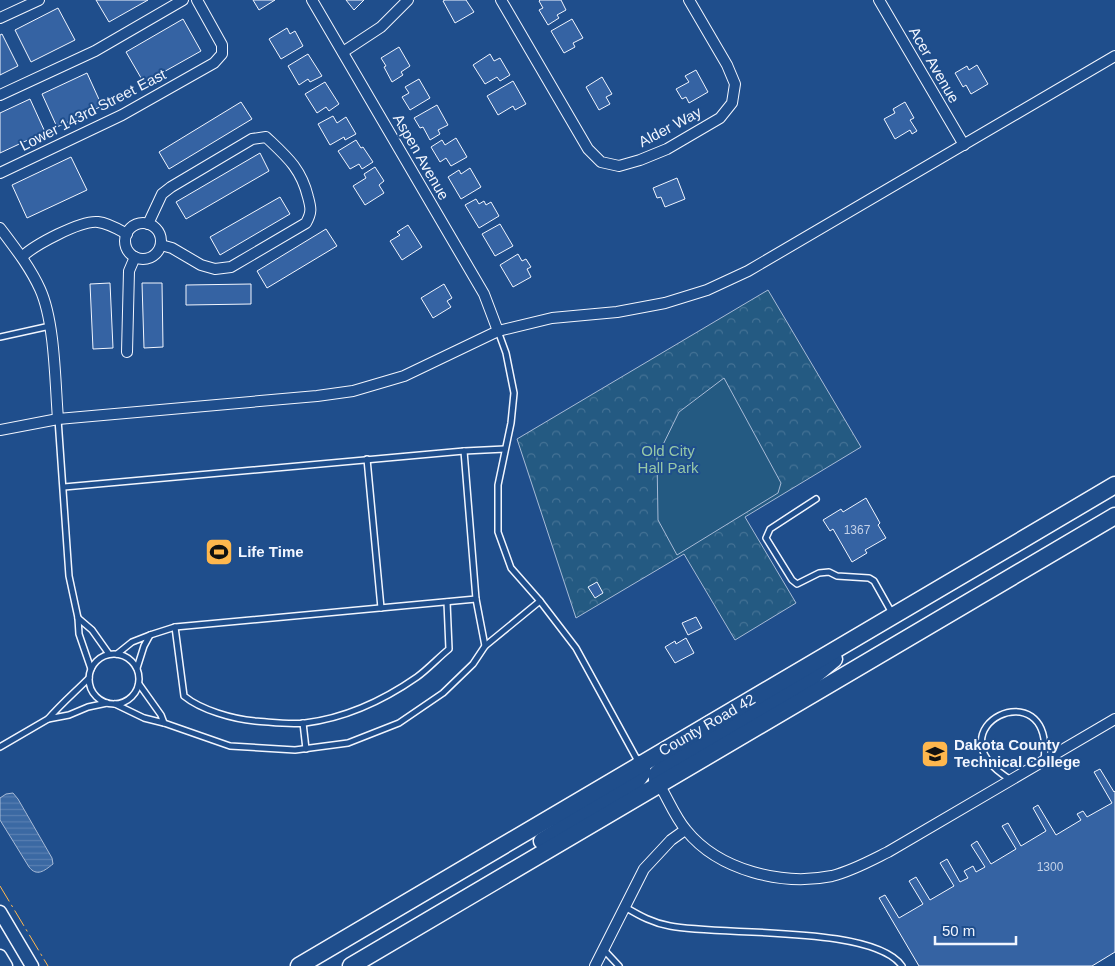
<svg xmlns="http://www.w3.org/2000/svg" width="1115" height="966" font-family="Arial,sans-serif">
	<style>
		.forest { fill: url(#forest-crowns); stroke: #a8bbd7 }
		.pitch { fill: #245a82; stroke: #a8bbd7 }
		.water { fill: url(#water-rules); stroke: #a8bbd7 }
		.building { fill: #3563a3; stroke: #f2f6ff }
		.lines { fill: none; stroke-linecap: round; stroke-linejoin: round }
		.service-casing { stroke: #f2f6ff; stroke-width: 8 }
		.minor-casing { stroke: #f2f6ff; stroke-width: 12 }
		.tertiary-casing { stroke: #f2f6ff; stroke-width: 15 }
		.trunk-casing { stroke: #f2f6ff; stroke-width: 19 }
		.service { stroke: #1f4e8c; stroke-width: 5 }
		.minor { stroke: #1f4e8c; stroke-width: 10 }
		.tertiary { stroke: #1f4e8c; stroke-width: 12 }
		.trunk { stroke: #1f4e8c; stroke-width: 16 }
		.power { stroke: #ffb74d; stroke-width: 1; stroke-dasharray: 18 4 2.5 4; stroke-linecap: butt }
		.labels { text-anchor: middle; stroke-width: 4; stroke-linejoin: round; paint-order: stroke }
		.number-label { font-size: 12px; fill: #c3d1e8 }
		.street-label { font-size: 15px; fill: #f2f6ff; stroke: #1f4e8c }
		.park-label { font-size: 15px; fill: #97c8a6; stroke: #1f4e8c }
		.poi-label { font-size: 15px; font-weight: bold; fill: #f2f6ff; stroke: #1f4e8c; text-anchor: start }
	</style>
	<defs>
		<pattern id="forest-crowns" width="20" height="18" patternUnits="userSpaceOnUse" patternTransform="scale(1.25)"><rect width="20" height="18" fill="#245a82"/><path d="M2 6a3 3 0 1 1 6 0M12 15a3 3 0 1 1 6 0" fill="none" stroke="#447295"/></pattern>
		<pattern id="water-rules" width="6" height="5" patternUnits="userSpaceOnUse" patternTransform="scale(1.25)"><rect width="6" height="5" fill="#3b69a3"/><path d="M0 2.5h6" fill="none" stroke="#587fb1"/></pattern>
	</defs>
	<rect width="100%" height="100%" fill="#1f4e8c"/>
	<polygon class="forest" points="768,290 861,447 745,517 796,603 735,640 684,554 576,618 517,439"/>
	<polygon class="pitch" points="724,378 781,483 778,493 677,555 658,520 657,457 679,412"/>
	<path class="water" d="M13,793l5,6 34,59 1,6c-9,7 -16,13 -24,3l-29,-47v-22l6,-4z"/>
	<g class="building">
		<polygon points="96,0 148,0 109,22"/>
		<polygon points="253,0 275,0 259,10"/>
		<polygon points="346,0 364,0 354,10"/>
		<polygon points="445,0 466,0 474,12 455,23 443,1"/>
		<polygon points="540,0 561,0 566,10 557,15 559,18 548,25 539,10 543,8 539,1"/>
		<polygon points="58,8 75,40 31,62 15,30"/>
		<polygon points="183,19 201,51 144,83 126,52"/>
		<polygon points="572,19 583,38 573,43 575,47 564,53 551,31"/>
		<polygon points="287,28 290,34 295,31 303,46 281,59 269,39"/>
		<polygon points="2,34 18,66 0,75 0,35"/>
		<polygon points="399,47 410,66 401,72 403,75 392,82 384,67 386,66 381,58"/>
		<polygon points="308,54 322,76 310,82 308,79 299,85 288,66"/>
		<polygon points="490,54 494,61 500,58 510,75 500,81 497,77 485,84 473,65"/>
		<polygon points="977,65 988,84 971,94 966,85 963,87 955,73 967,66 969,70"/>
		<polygon points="696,70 708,92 689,103 686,97 682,99 676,89 689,82 685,76"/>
		<polygon points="87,73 102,106 57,127 42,94"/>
		<polygon points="602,77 612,94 606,97 610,104 599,110 586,87"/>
		<polygon points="419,79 430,98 410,110 402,97 409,93 405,87"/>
		<polygon points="513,81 526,104 515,110 513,106 498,115 487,96"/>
		<polygon points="325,82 339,104 329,111 326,107 317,113 305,94"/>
		<polygon points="30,99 45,132 0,153 0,113"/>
		<polygon points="241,102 252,119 169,169 159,152"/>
		<polygon points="905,102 914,118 910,120 917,131 912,134 910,130 895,139 884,119 895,113 893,109"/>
		<polygon points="437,105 448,125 438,130 440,134 430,140 423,127 420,128 414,118"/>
		<polygon points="333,116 337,123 346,117 356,134 345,140 344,137 330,145 318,124"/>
		<polygon points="456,138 467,157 451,166 446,158 440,162 431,147 442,140 445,145"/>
		<polygon points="356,140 361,148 363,147 373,162 362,169 359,164 350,169 338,151"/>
		<polygon points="260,153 269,171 186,219 176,202"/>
		<polygon points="71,157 87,190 27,218 12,185"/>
		<polygon points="375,167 384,181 379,185 384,193 365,205 353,186 366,178 364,174"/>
		<polygon points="470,168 481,187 461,199 448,177 459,170 461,174"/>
		<polygon points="677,178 685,199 665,207 661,197 657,198 653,188"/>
		<polygon points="280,197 290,214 220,255 210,237"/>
		<polygon points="476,199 479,204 484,201 486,205 491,202 499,216 479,228 465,205"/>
		<polygon points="500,224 513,246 495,256 482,234"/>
		<polygon points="408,225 422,247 402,260 390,241 400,235 397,232"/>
		<polygon points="326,229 337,246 267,288 257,271"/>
		<polygon points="518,254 522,261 526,259 531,267 527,269 531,277 513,287 500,265"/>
		<polygon points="110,283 113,348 93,349 90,284"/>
		<polygon points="142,283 162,283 163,347 144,348"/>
		<polygon points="251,284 251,304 186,305 186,285"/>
		<polygon points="444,284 452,298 447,301 451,307 433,318 421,298"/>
		<polygon points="866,498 880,523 878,525 886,538 865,550 867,553 852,562 833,529 830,531 823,520 841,509 843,512"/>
		<polygon points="597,582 603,593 595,598 588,587"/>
		<polygon points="696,617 702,628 688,635 682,623"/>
		<polygon points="686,638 694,653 675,663 665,647 675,641 676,644"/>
		<polygon points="1100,769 1114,792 1115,791 1115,952 1092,966 919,966 879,898 885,895 899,918 923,904 909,881 916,877 930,900 954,886 940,863 947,859 960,882 968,878 964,871 973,866 976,872 985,867 971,845 977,841 991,864 1016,849 1002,826 1008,823 1021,846 1046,831 1033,808 1038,805 1056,835 1081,820 1077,814 1083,811 1087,817 1112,803 1094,772"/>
	</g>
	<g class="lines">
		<g class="service-casing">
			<g id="service">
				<polyline points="498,331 506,353 514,393 511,423 498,485 498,532 511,568 540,601 576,648 639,763"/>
				<polyline points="0,337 50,326"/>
				<polyline points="58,419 69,576 78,618 79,634 91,669"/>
				<polyline points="367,459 381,608"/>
				<polyline points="64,487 464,451 505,449"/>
				<polyline points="816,499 770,529 766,538 792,580 797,584 819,573 829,572 837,576 869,578 874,581 892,613"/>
				<polyline points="78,618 92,630 109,654"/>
				<path d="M175,627l9,69c17,14 49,23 71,25 16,1 34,4 50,2 40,-5 79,-23 112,-46 11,-8 21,-19 32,-28l-2,-47"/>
				<polyline points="150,635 175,627 476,599 464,451"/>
				<polyline points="485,646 540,601"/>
				<polyline points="117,654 132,642 150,635 144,646 137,668"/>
				<circle cx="114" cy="679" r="25"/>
				<path d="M89,678c-14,14 -28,26 -41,41l21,-4 19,-8 19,-4"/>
				<polyline points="115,704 144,718 164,723 161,715 139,684"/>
				<polyline points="164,723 230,746 295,750 348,743 399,723 443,693 473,664 485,646 476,599"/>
				<polyline points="303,723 306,749"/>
				<polyline points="0,747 48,719"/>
				<path d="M1011,780c-86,-52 44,-113 33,-20"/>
				<path d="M625,907c15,9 28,16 45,19 51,10 203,-1 232,40"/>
				<polyline points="604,950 619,966"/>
			</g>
		</g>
		<g class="minor-casing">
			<g id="minor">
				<polyline points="312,0 484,294 498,331"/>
				<polyline points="501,0 588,149 601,162 619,166 640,160 667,149 720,118 732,103 735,84 727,65 689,0"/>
				<polyline points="879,0 964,145"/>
				<polyline points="0,18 39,0"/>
				<polyline points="343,52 381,27 408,0"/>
				<polyline points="0,95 95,51 183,0"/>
				<polyline points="0,173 122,115 214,63 222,54 222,45 197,0"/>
				<circle cx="143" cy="241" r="18"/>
				<path d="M148,224l14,-30 9,-7 81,-48 14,-2c20,19 35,31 42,60 3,11 4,15 -2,26l-75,44 -16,2 -14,-4 -29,-17 -11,-3"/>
				<path d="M0,228c15,20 30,39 40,61 15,33 15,93 18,130"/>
				<path d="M22,257c12,-12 59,-37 76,-35 10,1 20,7 29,12"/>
				<polyline points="127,352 129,271 135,257"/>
				<polyline points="0,430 58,419 317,396 353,391 404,376 498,331 552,318 617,312 665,303 707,290 748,271 1115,56"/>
				<path d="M659,784c9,15 16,33 27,46 33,41 97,56 146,46 20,-5 38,-15 56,-24l227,-133"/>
				<polyline points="595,966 644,869 671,840 685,830"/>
			</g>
		</g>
		<g class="tertiary-casing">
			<g id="tertiary">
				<polyline points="0,912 32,966"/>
				<polyline points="0,956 6,966"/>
			</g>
		</g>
		<g class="trunk-casing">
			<g id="trunk">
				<polyline points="659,784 657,780 657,774 664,767 810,679 834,659"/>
				<polyline points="542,841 636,782 643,772 640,764"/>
				<polyline points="299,966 1115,485"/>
				<polyline points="351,966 1115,516"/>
			</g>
		</g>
		<use href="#service" class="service"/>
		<use href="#minor" class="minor"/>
		<use href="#tertiary" class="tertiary"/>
		<use href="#trunk" class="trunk"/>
		<polyline class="power" points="0,886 48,966"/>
	</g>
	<defs>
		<g id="stadium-square" transform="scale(1.4375)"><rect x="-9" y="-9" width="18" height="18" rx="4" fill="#ffb74d" stroke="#1f4e8c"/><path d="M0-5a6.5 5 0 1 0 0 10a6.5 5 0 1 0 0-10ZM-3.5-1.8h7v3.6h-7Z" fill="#111"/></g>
		<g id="university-square" transform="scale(1.4375)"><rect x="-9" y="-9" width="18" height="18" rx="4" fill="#ffb74d" stroke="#1f4e8c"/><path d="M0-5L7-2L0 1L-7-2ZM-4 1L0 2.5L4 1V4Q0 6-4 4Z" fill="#111"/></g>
	</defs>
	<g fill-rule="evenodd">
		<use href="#stadium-square" x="219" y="552"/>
		<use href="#university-square" x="935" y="754"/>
	</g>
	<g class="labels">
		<g class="number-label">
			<text x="857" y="534">1367</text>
			<text x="1050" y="871">1300</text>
		</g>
		<g class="street-label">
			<text transform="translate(934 65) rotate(60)" y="5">Acer Avenue</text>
			<text transform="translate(93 110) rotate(-27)" y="5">Lower 143rd Street East</text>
			<text transform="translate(670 127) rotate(-28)" y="5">Alder Way</text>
			<text transform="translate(421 157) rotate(60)" y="5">Aspen Avenue</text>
			<text transform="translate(707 725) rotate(-30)" y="5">County Road 42</text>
		</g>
		<g class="park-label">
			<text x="668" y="456">Old City<tspan x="668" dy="17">Hall Park</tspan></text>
		</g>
		<g class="poi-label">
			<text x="238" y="557">Life Time</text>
			<text x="954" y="750">Dakota County<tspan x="954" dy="17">Technical College</tspan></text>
		</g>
	</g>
	<path d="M935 936v8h81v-8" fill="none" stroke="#f2f6ff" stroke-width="2.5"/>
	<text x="942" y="936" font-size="15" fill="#f2f6ff" stroke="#1f4e8c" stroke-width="4" paint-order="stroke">50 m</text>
</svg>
